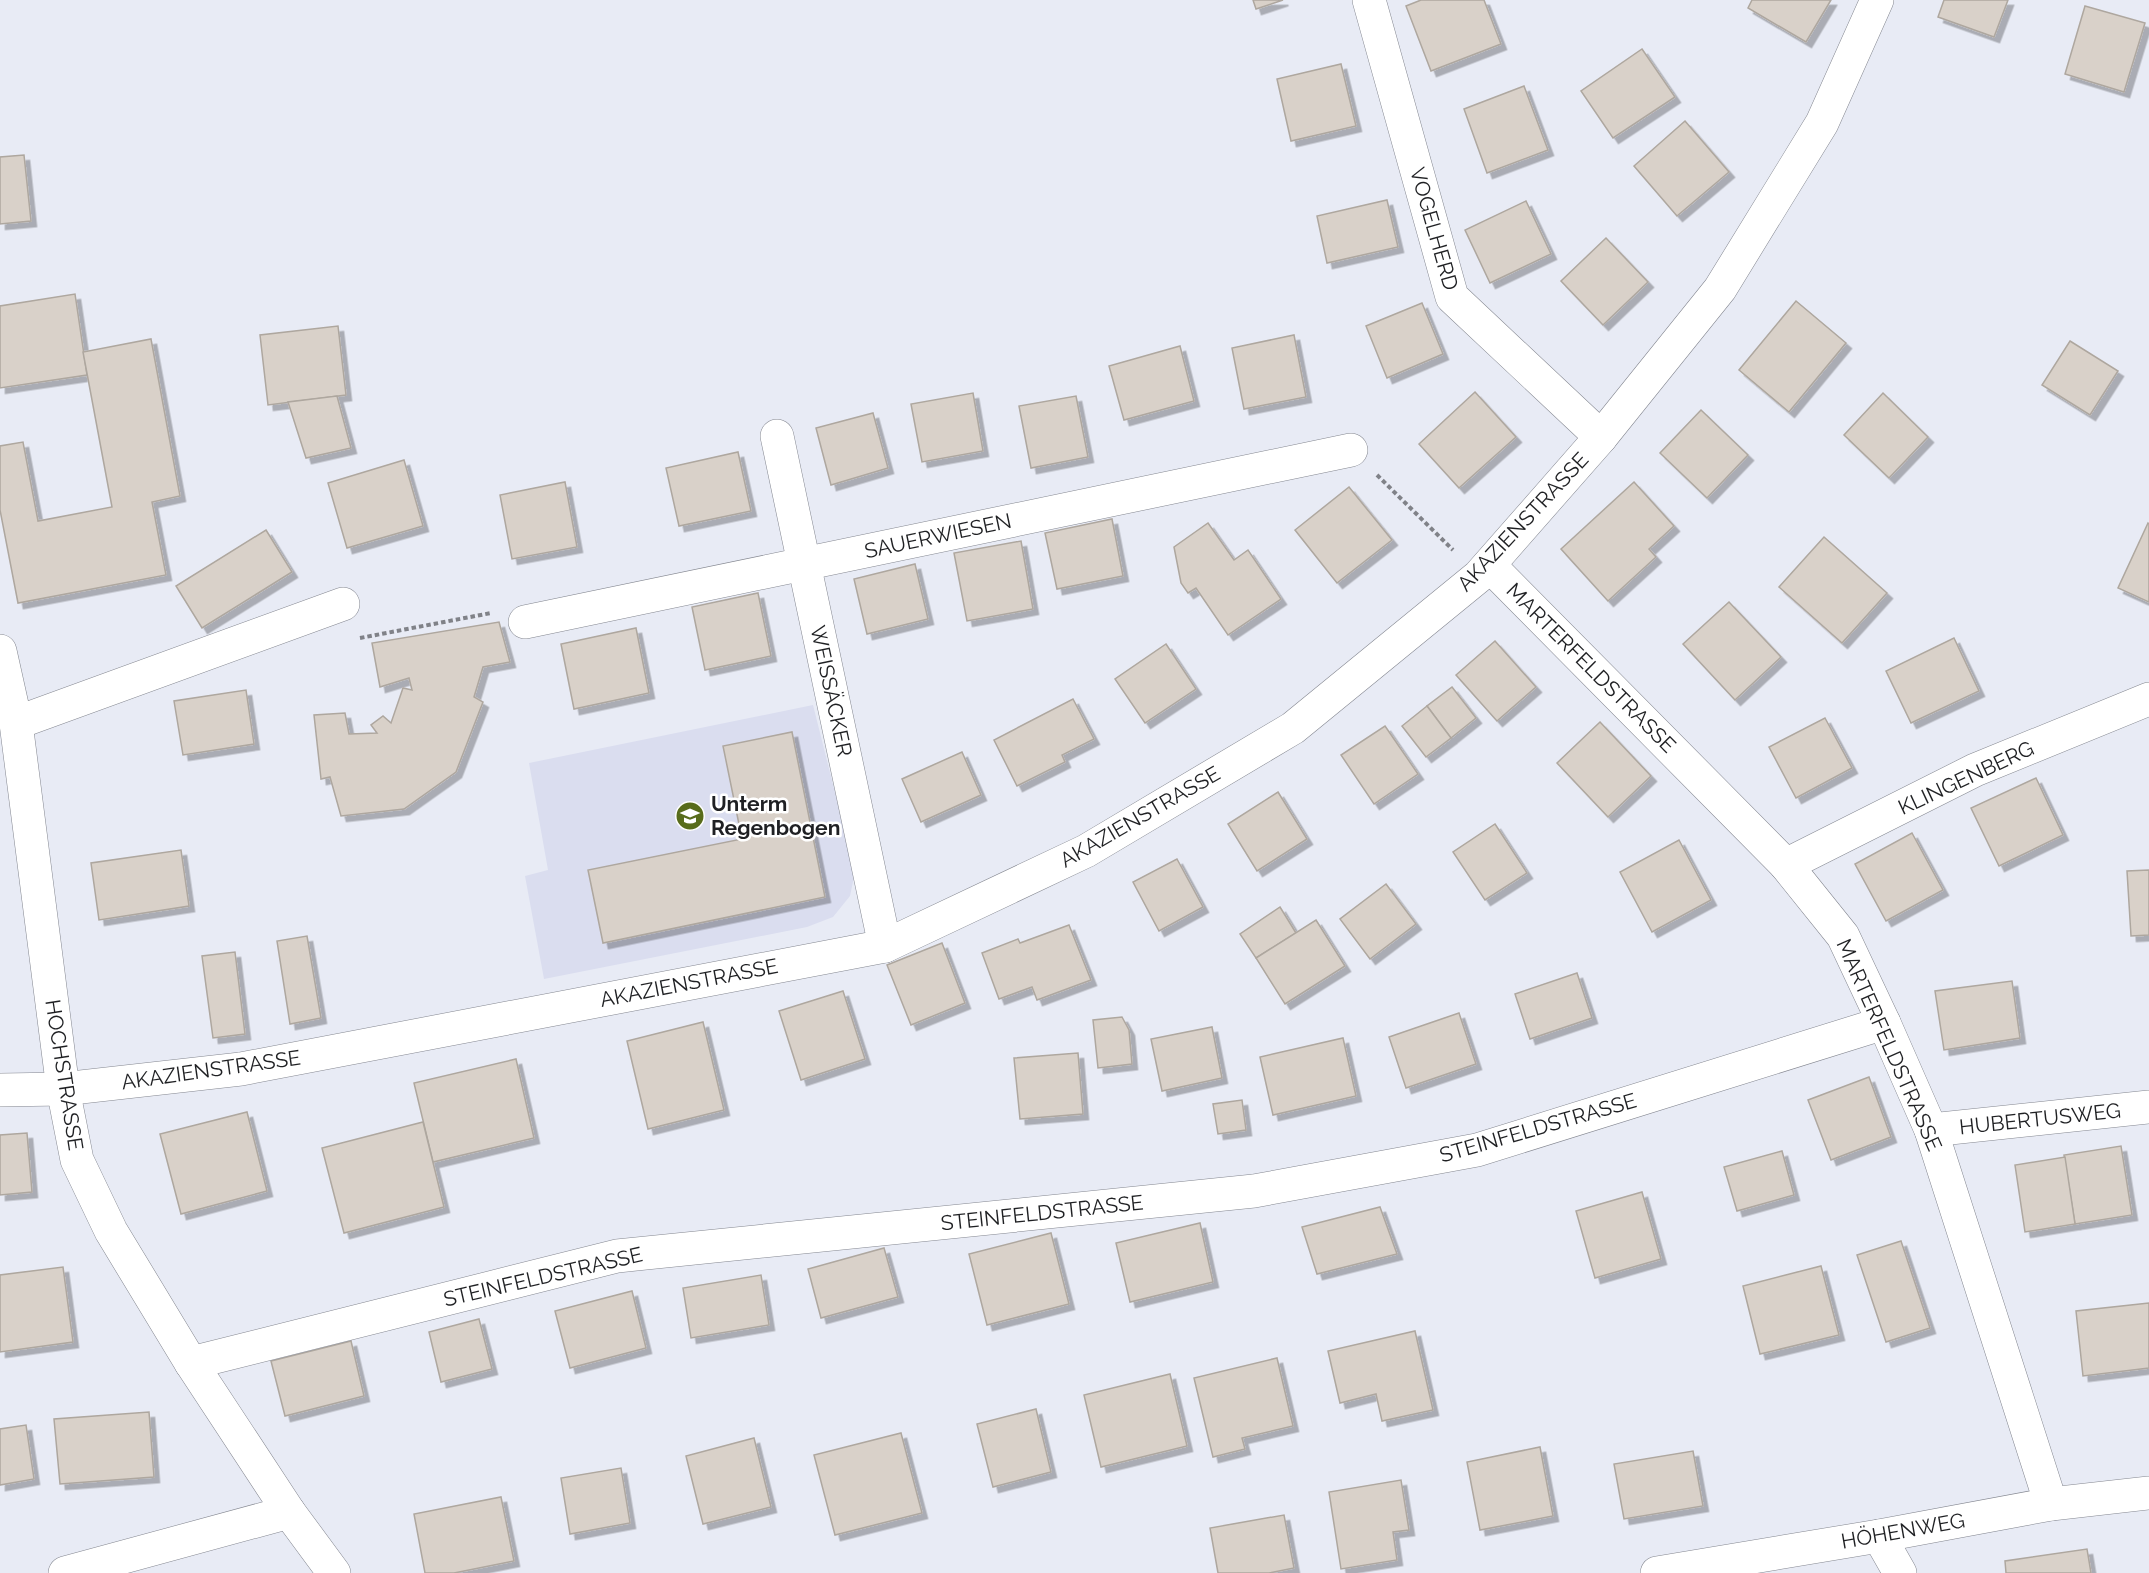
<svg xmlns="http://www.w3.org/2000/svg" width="2149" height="1573" font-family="Raleway,sans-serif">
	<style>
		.built { fill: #daddef }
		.building { fill: #d9d1c9; stroke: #aea79f; stroke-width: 1.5; filter: url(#shadow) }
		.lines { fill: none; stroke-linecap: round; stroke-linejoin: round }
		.minor-casing { stroke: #848790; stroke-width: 34 }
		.path { stroke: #808288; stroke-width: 4; stroke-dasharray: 4.5 3; stroke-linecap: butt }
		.minor { stroke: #fff; stroke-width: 33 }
		.labels { text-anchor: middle; stroke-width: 5; stroke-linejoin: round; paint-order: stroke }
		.street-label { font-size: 21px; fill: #1f2023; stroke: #fff }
		.poi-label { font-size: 21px; font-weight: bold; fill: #1f2023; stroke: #fff; text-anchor: start }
	</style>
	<defs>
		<filter id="shadow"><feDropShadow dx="5.5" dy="5.5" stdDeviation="0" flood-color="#0004"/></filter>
	</defs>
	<rect width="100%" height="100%" fill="#e8ebf5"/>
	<polygon class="built" points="813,705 855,872 850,896 833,917 807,927 544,979 525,876 548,870 529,763"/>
	<g class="building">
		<polygon points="1253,0 1283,0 1256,9"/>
		<polygon points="1421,0 1484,0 1501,44 1431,71 1406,6"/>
		<polygon points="1752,0 1831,0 1806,42 1748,8"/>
		<polygon points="1944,0 2008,0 1994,37 1938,17"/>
		<polygon points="2085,6 2145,23 2124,92 2065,74"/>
		<polygon points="1642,49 1675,97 1613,138 1581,91"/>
		<polygon points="1341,64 1356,126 1291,141 1277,79"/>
		<polygon points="1524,86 1548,150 1487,173 1464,109"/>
		<polygon points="1685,121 1729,172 1677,216 1634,166"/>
		<polygon points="24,155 31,221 0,224 0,157"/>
		<polygon points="1387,200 1398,247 1327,263 1317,216"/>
		<polygon points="1526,201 1551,254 1490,283 1465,230"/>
		<polygon points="1606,238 1648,282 1603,325 1561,281"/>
		<polygon points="75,294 87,375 0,388 0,306"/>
		<polygon points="1796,301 1846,343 1789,412 1739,370"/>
		<polygon points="1422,303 1443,354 1387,378 1366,326"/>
		<polygon points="338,326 346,395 268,405 260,335"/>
		<polygon points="1294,335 1306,397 1244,409 1232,348"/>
		<polygon points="151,339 180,496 152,502 166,575 18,603 0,510 0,446 23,442 38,521 112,507 83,352"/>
		<polygon points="2070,341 2118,371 2090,415 2042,385"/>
		<polygon points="1180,346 1194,401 1124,420 1109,366"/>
		<polygon points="1475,392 1516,437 1459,488 1419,444"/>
		<polygon points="973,393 983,451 922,462 911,404"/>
		<polygon points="1883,393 1928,437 1889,478 1844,435"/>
		<polygon points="337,396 351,448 306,458 288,402"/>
		<polygon points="1076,396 1088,457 1031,468 1019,406"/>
		<polygon points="1701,410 1748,455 1707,498 1660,453"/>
		<polygon points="873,413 888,468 831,485 816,428"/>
		<polygon points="738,452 751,511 679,526 666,468"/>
		<polygon points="404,460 423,526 347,548 328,483"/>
		<polygon points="565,482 577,547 512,559 500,495"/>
		<polygon points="1634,482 1674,526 1649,549 1656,557 1608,601 1561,549"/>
		<polygon points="1349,487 1392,540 1337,583 1295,530"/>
		<polygon points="1112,519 1123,576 1057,589 1045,533"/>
		<polygon points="1208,523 1234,560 1248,550 1281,599 1228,635 1196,588 1188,593 1181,583 1174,547"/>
		<polygon points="2148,523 2149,524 2149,602 2118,588"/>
		<polygon points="266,530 292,572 202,628 176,586"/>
		<polygon points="1824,537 1887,593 1842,643 1779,587"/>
		<polygon points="1021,541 1033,609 967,621 954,553"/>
		<polygon points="915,564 928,619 867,634 854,579"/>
		<polygon points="758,593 771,656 705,670 692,607"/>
		<polygon points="1729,602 1781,657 1735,700 1683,644"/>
		<polygon points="499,622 510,662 483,667 474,697 483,702 456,772 404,809 341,816 330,777 321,779 314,715 345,713 349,734 377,733 371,725 383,716 391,723 403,688 412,690 409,678 380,687 372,643"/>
		<polygon points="636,628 649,693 574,709 561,644"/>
		<polygon points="1954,638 1979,691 1911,723 1886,671"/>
		<polygon points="1495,641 1536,687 1497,721 1456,675"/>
		<polygon points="1166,644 1196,689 1145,723 1115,679"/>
		<polygon points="1452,687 1476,718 1451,738 1427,706"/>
		<polygon points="246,690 254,744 183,755 174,701"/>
		<polygon points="1073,699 1094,739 1062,755 1065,762 1017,786 994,740"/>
		<polygon points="1427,706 1451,738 1426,757 1402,726"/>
		<polygon points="1825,718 1852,768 1796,798 1769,747"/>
		<polygon points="1600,722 1651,776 1608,817 1557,763"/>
		<polygon points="1385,726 1418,774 1374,804 1341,755"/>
		<polygon points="792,732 825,897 603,943 588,870 742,839 723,746"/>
		<polygon points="962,752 981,795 921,822 902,779"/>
		<polygon points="2036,778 2063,835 1999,866 1971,808"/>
		<polygon points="1278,792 1307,839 1257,871 1228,824"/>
		<polygon points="1495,824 1527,873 1485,900 1453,852"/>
		<polygon points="1912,833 1943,890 1886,921 1855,864"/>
		<polygon points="1679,840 1711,900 1652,932 1620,872"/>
		<polygon points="181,850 189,906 99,920 91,863"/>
		<polygon points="1177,859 1203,907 1159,931 1133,882"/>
		<polygon points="2149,870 2149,935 2131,936 2127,871"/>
		<polygon points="1386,884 1416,924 1370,959 1340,919"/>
		<polygon points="1280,907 1296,933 1256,958 1240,934"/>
		<polygon points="1316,920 1345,966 1285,1004 1256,958"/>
		<polygon points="1069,925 1091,980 1037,1000 1032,987 999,999 982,953 1018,939 1020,943"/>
		<polygon points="307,936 321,1018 290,1024 277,941"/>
		<polygon points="942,943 965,1003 911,1025 887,965"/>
		<polygon points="235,952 245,1034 213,1038 202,956"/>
		<polygon points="1577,973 1592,1018 1530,1039 1515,994"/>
		<polygon points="2012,981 2020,1038 1944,1050 1935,991"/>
		<polygon points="843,991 865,1059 801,1080 779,1011"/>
		<polygon points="1459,1013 1476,1064 1406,1088 1389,1037"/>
		<polygon points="1122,1017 1129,1030 1132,1064 1098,1068 1093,1020"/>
		<polygon points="703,1022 724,1110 648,1129 627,1041"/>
		<polygon points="1212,1027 1222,1078 1162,1091 1151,1039"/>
		<polygon points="1343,1038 1356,1096 1273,1115 1260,1057"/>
		<polygon points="1078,1053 1083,1114 1020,1119 1014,1058"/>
		<polygon points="516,1059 534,1138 433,1162 414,1083"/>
		<polygon points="1869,1077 1891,1137 1831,1160 1808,1100"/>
		<polygon points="1242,1100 1246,1130 1218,1134 1213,1104"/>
		<polygon points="247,1112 267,1191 181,1214 160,1134"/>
		<polygon points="423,1122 444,1207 344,1233 322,1148"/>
		<polygon points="27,1133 32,1192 0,1195 0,1135"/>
		<polygon points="2121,1146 2132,1215 2075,1224 2064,1155"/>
		<polygon points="1782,1151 1794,1195 1737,1211 1724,1167"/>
		<polygon points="2065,1157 2075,1224 2025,1232 2015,1165"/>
		<polygon points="1642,1192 1661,1259 1595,1278 1576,1211"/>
		<polygon points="1380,1207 1397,1254 1317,1274 1302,1227"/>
		<polygon points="1200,1223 1213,1282 1130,1302 1116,1243"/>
		<polygon points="1051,1233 1069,1304 987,1325 969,1254"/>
		<polygon points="1901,1241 1930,1328 1886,1342 1857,1255"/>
		<polygon points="884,1248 898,1297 821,1318 808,1269"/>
		<polygon points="1821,1266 1839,1335 1760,1354 1743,1286"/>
		<polygon points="63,1267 73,1342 0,1352 0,1275"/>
		<polygon points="761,1275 769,1325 691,1338 683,1288"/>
		<polygon points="632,1291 646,1348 570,1368 555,1311"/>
		<polygon points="2149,1303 2149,1368 2083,1376 2076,1311"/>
		<polygon points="479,1319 492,1369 441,1382 429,1332"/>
		<polygon points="1415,1331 1433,1410 1382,1421 1376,1394 1340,1403 1328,1351"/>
		<polygon points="351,1341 364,1396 285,1416 271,1361"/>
		<polygon points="1277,1358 1293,1426 1242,1438 1245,1449 1213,1457 1194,1378"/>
		<polygon points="1170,1374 1187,1446 1101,1467 1084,1395"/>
		<polygon points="1036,1409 1051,1472 993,1487 977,1424"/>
		<polygon points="149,1412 154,1477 60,1484 54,1419"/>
		<polygon points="26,1425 34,1479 0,1485 0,1429"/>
		<polygon points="901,1433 922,1513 835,1535 814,1455"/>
		<polygon points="754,1438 771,1507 703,1524 686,1456"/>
		<polygon points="1540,1447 1553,1516 1480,1530 1467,1462"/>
		<polygon points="1693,1451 1703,1506 1624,1519 1614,1464"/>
		<polygon points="621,1468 630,1523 570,1534 561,1478"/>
		<polygon points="1401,1480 1409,1530 1393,1532 1397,1560 1341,1569 1329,1492"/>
		<polygon points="501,1497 514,1561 454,1573 425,1573 414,1514"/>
		<polygon points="1284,1515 1294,1568 1269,1573 1218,1573 1210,1528"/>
		<polygon points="2087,1549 2091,1573 2006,1573 2005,1561"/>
	</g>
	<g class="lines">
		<g class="minor-casing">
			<g id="minor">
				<polyline points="1369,0 1452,297 1601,437"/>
				<polyline points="777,436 885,946"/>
				<polyline points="1489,565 1786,865 1843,936 1884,1023 1931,1130 2051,1504"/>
				<polyline points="525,622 1351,450"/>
				<polyline points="0,651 16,723 63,1089 77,1160 111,1231 191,1363 289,1512 334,1573"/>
				<polyline points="16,723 343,604"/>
				<polyline points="1786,865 1975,770 2149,699"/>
				<polyline points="0,1090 63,1089 241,1069 885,946 1086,851 1293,728 1479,576 1601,437 1720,289 1822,123 1877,0"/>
				<polyline points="1931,1130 2149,1107"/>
				<polyline points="191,1363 617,1256 1254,1191 1477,1150 1884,1023"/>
				<polyline points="1879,1536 1900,1573"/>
				<polyline points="65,1573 289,1512"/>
				<polyline points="1657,1573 1879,1536 2051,1504 2149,1493"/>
			</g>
		</g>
		<g class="path">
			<polyline points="1377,475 1453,550"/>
			<polyline points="360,638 491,613"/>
		</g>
		<use href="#minor" class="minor"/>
	</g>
	<defs>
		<g id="school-disc" transform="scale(1.5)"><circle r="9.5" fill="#586c1b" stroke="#fff"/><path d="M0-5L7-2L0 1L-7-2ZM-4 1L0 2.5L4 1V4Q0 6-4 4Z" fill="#fff"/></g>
	</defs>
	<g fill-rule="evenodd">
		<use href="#school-disc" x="690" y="816"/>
	</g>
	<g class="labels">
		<g class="street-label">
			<text transform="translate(1434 229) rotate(74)" y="7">VOGELHERD</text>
			<text transform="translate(1523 522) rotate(-47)" y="7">AKAZIENSTRASSE</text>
			<text transform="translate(938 536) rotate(-12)" y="7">SAUERWIESEN</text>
			<text transform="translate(1591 668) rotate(45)" y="7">MARTERFELDSTRASSE</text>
			<text transform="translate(831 691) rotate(78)" y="7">WEISSÄCKER</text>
			<text transform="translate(1966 778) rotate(-25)" y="7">KLINGENBERG</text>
			<text transform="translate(1140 817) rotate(-30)" y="7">AKAZIENSTRASSE</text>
			<text transform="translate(689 983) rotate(-11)" y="7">AKAZIENSTRASSE</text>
			<text transform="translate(1889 1045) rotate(66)" y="7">MARTERFELDSTRASSE</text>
			<text transform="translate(211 1070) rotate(-8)" y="7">AKAZIENSTRASSE</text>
			<text transform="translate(64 1075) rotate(81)" y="7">HOCHSTRASSE</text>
			<text transform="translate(2040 1119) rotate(-6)" y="7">HUBERTUSWEG</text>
			<text transform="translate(1538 1128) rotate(-16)" y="7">STEINFELDSTRASSE</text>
			<text transform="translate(1042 1213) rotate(-6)" y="7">STEINFELDSTRASSE</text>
			<text transform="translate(543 1277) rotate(-13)" y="7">STEINFELDSTRASSE</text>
			<text transform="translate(1903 1531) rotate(-10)" y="7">HÖHENWEG</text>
		</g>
		<g class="poi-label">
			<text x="711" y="811">Unterm<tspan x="711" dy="24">Regenbogen</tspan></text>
		</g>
	</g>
</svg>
